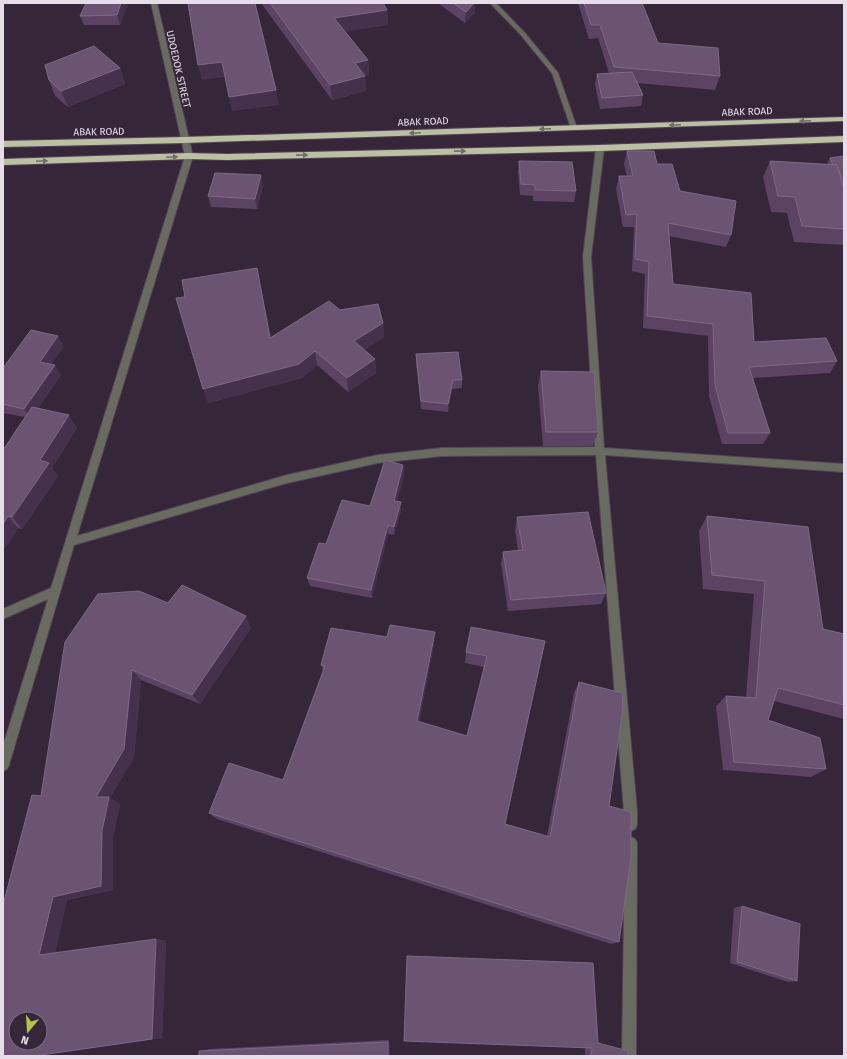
<svg xmlns="http://www.w3.org/2000/svg" width="847" height="1059" font-family="'Fira Sans',sans-serif">
	<style>
		.lines { fill: none; stroke-linecap: round; stroke-linejoin: round }
		.minor-casing { stroke: #514455; stroke-width: 2 }
		.highway-casing { stroke: #514455; stroke-width: 2 }
		.minor { fill: #696b60; fill-rule: evenodd }
		.highway { fill: #bbc0a4; fill-rule: evenodd }
		.wall { fill: #5c4364 }
		.shaded-wall { fill: #46314d }
		.building { fill: #6b5372; stroke: #7e6985; fill-rule: evenodd }
		.oneway { fill: #716c69 }
		.labels { text-anchor: middle; stroke-width: 3.5; stroke-linejoin: round; paint-order: stroke }
		.far-street-label { font-size: 10px; fill: #e6dde9; stroke: #352739 }
	</style>
	<rect width="100%" height="100%" fill="#352739"/>
	<g class="lines">
		<g class="minor-casing">
			<g id="minor">
				<polygon points="151,3 157,3 193,156 77,536 287,475 378,455 442,448 595,447 583,257 596,148 600,146 604,148 591,257 604,448 844,464 844,472 605,455 637,811 637,825 635,829 631,831 627,829 625,825 596,455 442,456 378,463 287,483 74,545 9,765 7,769 3,771 3,746 48,599 3,619 3,609 51,588 185,156"/>
				<polygon points="490,3 496,3 524,32 558,73 577,128 576,129 571,128 552,73 520,34"/>
				<polygon points="631,837 635,839 637,843 636,1056 622,1056 625,843 627,839"/>
			</g>
		</g>
		<g class="highway-casing">
			<g id="highway">
				<polygon points="844,117 844,121 184,143 3,147 3,141 184,137"/>
				<polygon points="844,136 844,142 600,151 227,160 189,159 3,165 3,159 189,153 227,154 600,145"/>
			</g>
		</g>
		<use href="#minor" class="minor"/>
		<use href="#highway" class="highway"/>
	</g>
	<g class="wall">
		<polygon points="128,3 120,25 84,25 80,16"/>
		<polygon points="261,3 383,3 387,10 388,25 345,31 368,60 369,75 365,76 366,91 332,100"/>
		<polygon points="438,3 475,3 475,12 465,23"/>
		<polygon points="578,3 642,3 658,43 720,76 715,90 638,83 643,95 641,106 600,109 595,85 597,74 609,73 598,38 589,39"/>
		<polygon points="674,3 715,3 714,4"/>
		<polygon points="120,68 125,84 68,107 55,96 49,80"/>
		<polygon points="627,151 657,164 680,191 731,235 726,247 669,236 673,284 754,342 837,361 830,373 753,378 770,433 763,444 722,444 709,396 708,336 643,328 645,274 632,271 634,227 623,227 616,189 619,176 627,176 624,164"/>
		<polygon points="844,156 844,245 794,242 787,213 771,212 763,177 770,161 827,164 830,158"/>
		<polygon points="519,161 576,191 574,202 533,201 533,196 520,195 518,172"/>
		<polygon points="263,186 257,209 211,207 208,196"/>
		<polygon points="260,283 271,337 340,310 383,323 384,337 364,350 375,359 376,373 348,392 317,365 302,378 208,403"/>
		<polygon points="64,346 51,364 61,375 38,408 77,428 52,468 58,476 22,529 18,528 5,548 3,548 3,450 25,417 3,413 3,368"/>
		<polygon points="416,354 462,380 462,388 452,389 448,412 421,409 416,363"/>
		<polygon points="541,371 598,432 593,446 543,446 538,386"/>
		<polygon points="403,465 404,475 397,501 401,511 394,535 388,534 372,598 310,586 307,578 326,544 370,506"/>
		<polygon points="707,516 823,629 844,634 844,719 774,701 768,720 826,769 811,777 723,770 716,706 726,696 746,697 754,594 703,589 699,531"/>
		<polygon points="517,517 606,593 601,604 508,611 501,564 503,552 518,550 515,530"/>
		<polygon points="168,603 251,628 200,704 141,680 134,757 110,798 120,804 113,837 113,890 67,900 55,953 156,939 166,941 162,1038 34,1056 41,796"/>
		<polygon points="387,637 434,644 419,722 467,736 484,667 465,663 466,652 545,641 505,824 547,836 574,693 579,682 609,806 619,942 611,944 217,819 209,813 283,780 323,672 321,665"/>
		<polygon points="742,906 797,981 788,982 730,963 734,908"/>
		<polygon points="389,1040 390,1056 199,1056 199,1051 210,1049"/>
		<polygon points="598,1043 628,1056 585,1056 585,1048"/>
	</g>
	<g class="shaded-wall">
		<polygon points="121,3 128,3 120,25 117,15"/>
		<polygon points="474,3 475,3 475,12 465,23 466,12"/>
		<polygon points="387,10 388,25 336,33 334,18"/>
		<polygon points="368,60 369,75 356,78 355,63"/>
		<polygon points="222,62 225,77 202,80 198,65"/>
		<polygon points="120,68 125,84 68,107 61,91"/>
		<polygon points="365,76 366,91 332,100 330,85"/>
		<polygon points="276,90 279,105 232,111 229,97"/>
		<polygon points="261,175 263,186 257,209 255,199"/>
		<polygon points="257,268 260,283 274,352 270,338"/>
		<polygon points="383,323 384,337 356,355 354,341"/>
		<polygon points="58,336 64,346 46,372 40,362"/>
		<polygon points="315,351 317,365 302,378 208,403 203,389"/>
		<polygon points="375,359 376,373 348,392 347,378"/>
		<polygon points="55,365 61,375 31,419 24,409"/>
		<polygon points="453,380 452,389 448,412 448,404"/>
		<polygon points="69,415 77,428 52,468 58,476 22,529 12,517 40,460"/>
		<polygon points="403,465 404,475 395,510 394,501"/>
		<polygon points="401,502 401,511 394,535 394,527"/>
		<polygon points="8,516 18,528 5,548 3,546 3,524"/>
		<polygon points="388,525 388,534 372,598 371,590"/>
		<polygon points="246,616 251,628 200,704 192,695"/>
		<polygon points="435,632 434,644 417,731 417,721"/>
		<polygon points="132,670 141,680 134,757 110,798 120,804 113,837 113,890 67,900 54,957 39,955 53,897"/>
		<polygon points="156,939 166,941 162,1038 152,1039"/>
		<polygon points="389,1040 390,1056 388,1056 388,1042"/>
	</g>
	<g class="building">
		<polygon points="86,3 121,3 117,15 80,16"/>
		<polygon points="188,3 255,3 276,90 229,97 222,62 198,65 189,10 191,10 189,10"/>
		<polygon points="270,3 383,3 387,10 334,18 368,60 355,63 365,76 330,85"/>
		<polygon points="453,3 474,3 466,12"/>
		<polygon points="584,3 642,3 658,43 718,48 720,76 614,67 600,25 591,25"/>
		<polygon points="94,46 120,68 61,91 49,80 45,65"/>
		<polygon points="632,72 643,95 602,98 597,74"/>
		<polygon points="627,151 654,151 657,164 672,164 680,191 736,201 731,235 668,223 673,284 751,293 754,342 826,338 837,361 749,367 770,433 728,433 715,385 713,324 647,316 649,262 635,259 637,214 626,215 619,176 633,176"/>
		<polygon points="844,156 844,187 837,165 833,165 830,158"/>
		<polygon points="519,161 572,162 576,191 535,190 535,185 521,184"/>
		<polygon points="770,161 837,165 844,189 844,229 802,226 795,197 778,196"/>
		<polygon points="215,173 261,175 255,199 208,196"/>
		<polygon points="257,268 270,338 329,301 340,310 378,304 383,323 354,341 375,359 347,378 315,351 299,364 203,389 176,298 185,297 182,280"/>
		<polygon points="31,330 58,336 40,362 55,365 24,409 3,404 3,368"/>
		<polygon points="458,352 462,380 453,380 448,404 421,401 416,354"/>
		<polygon points="541,371 594,372 598,432 546,432"/>
		<polygon points="32,407 69,415 40,460 49,463 12,517 8,516 3,524 3,450"/>
		<polygon points="385,460 403,465 394,501 401,502 394,527 388,525 371,590 307,578 319,543 326,544 342,500 370,506"/>
		<polygon points="588,512 606,593 511,600 503,552 523,550 517,517"/>
		<polygon points="707,516 808,527 823,629 844,634 844,705 778,688 768,720 820,738 826,769 734,762 726,696 756,698 765,581 712,575"/>
		<path d="M182,585l64,31 -54,79 -60,-25 -8,79 -28,48h13l-7,34 -1,55 -48,11 -14,58 117,-16 -4,100 -118,17h-31v-151l29,-110 9,1 24,-154 33,-48 41,-3 29,12zM16,1019h24v24h-24z"/>
		<polygon points="390,625 435,632 417,721 467,736 487,656 466,652 471,627 545,641 505,824 550,837 579,682 622,693 623,708 609,806 631,812 631,858 619,942 209,813 229,763 283,780 325,666 321,665 331,628 387,637"/>
		<polygon points="742,906 800,924 797,981 737,962"/>
		<polygon points="407,956 593,963 598,1043 628,1051 628,1056 591,1056 592,1048 404,1041"/>
		<polygon points="388,1042 388,1056 199,1056 199,1051"/>
	</g>
	<defs><path id="oneway-solid" d="M-6-.8H1V-3.2L6.5 0L1 3.2V.8H-6Z"/></defs>
	<g class="oneway">
		<use href="#oneway-solid" transform="translate(805 121) rotate(178)"/>
		<use href="#oneway-solid" transform="translate(675 125) rotate(178)"/>
		<use href="#oneway-solid" transform="translate(545 129) rotate(178)"/>
		<use href="#oneway-solid" transform="translate(415 133) rotate(178)"/>
		<use href="#oneway-solid" transform="translate(460 151) rotate(-1)"/>
		<use href="#oneway-solid" transform="translate(302 155) rotate(-1)"/>
		<use href="#oneway-solid" transform="translate(172 157) rotate(-2)"/>
		<use href="#oneway-solid" transform="translate(42 161) rotate(-2)"/>
	</g>
	<g class="labels">
		<g class="far-street-label">
			<text transform="translate(179 69) rotate(77)" y="4">UDOEDOK STREET</text>
			<text transform="translate(747 111) rotate(-2)" y="4">ABAK ROAD</text>
			<text transform="translate(423 121) rotate(-2)" y="4">ABAK ROAD</text>
			<text transform="translate(99 131) rotate(-1)" y="4">ABAK ROAD</text>
		</g>
	</g>
	<rect width="847" height="1059" fill="none" stroke="#e6dde9" stroke-width="8"/>
	<g transform="translate(28 1031) rotate(198)"><circle r="19" fill="#352739" stroke="#7c707f"/>
	<path d="M0-3L7 15L0 10L-7 15Z" fill="#b5c249"/>
	<text y="-6" font-size="11" font-weight="bold" text-anchor="middle" fill="#e6dde9">N</text>
	</g>
</svg>
